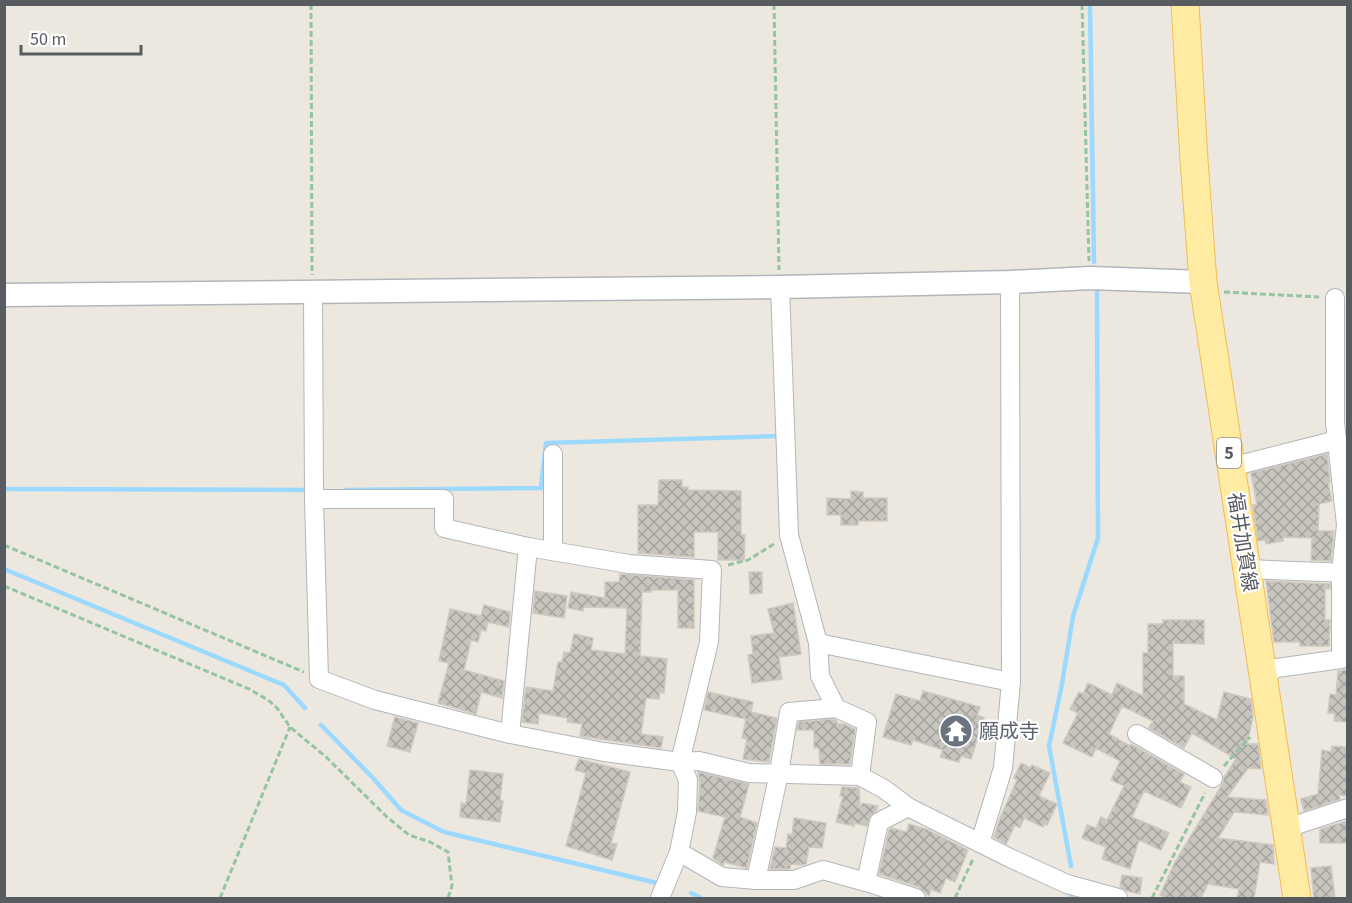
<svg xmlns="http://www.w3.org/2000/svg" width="1352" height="903" font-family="'Source Sans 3','Noto Sans JP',sans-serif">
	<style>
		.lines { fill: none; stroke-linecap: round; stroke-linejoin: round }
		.stream { stroke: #9cd9ff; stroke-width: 4.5 }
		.building { fill: url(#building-cross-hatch); stroke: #d0c9be; stroke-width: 1.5 }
		.minor-casing { stroke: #b2b6bb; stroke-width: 20 }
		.tertiary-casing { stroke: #b2b6bb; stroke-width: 25 }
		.primary-casing { stroke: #f1bc53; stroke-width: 29 }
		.path { stroke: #94c5a0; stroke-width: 3; stroke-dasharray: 6 3; stroke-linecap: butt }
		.minor { stroke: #fff; stroke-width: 18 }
		.tertiary { stroke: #fff; stroke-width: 22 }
		.primary { stroke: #ffeba1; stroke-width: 27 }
		.labels { text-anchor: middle; stroke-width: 4.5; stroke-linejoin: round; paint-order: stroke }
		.shield { fill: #fff; stroke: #8a8d90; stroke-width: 1.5 }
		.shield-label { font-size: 18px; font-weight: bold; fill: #585c61 }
		.street-label { font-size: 20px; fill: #585c61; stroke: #fff }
		.worship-label { font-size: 20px; fill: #5b616d; stroke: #fff; text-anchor: start }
	</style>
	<defs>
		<pattern id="building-cross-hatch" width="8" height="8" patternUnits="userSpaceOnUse" patternTransform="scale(1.5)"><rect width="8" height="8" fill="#c8c5bf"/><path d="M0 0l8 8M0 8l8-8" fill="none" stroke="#a5a39f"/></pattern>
	</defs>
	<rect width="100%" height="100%" fill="#ece8df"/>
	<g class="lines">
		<g class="stream">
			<polyline points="1090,4 1094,262"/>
			<polyline points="4,489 311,490"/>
			<polyline points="346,490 541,488 546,443 780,436"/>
			<polyline points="4,569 284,685 305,708"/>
			<polyline points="321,725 373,778 401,810 444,832 661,884"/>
			<polyline points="1071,866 1049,746 1062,684 1073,616 1098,538 1097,290"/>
			<polyline points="691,893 701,898"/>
			<polyline points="1071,898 1071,896"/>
		</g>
	</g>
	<g class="building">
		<polygon points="1327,454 1330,482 1328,483 1332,501 1319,504 1318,531 1334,531 1331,561 1311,560 1312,538 1283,537 1283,541 1266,544 1265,540 1258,541 1253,505 1257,504 1251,473"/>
		<polygon points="659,480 682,480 682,487 688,487 688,490 741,491 741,535 745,535 744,560 718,560 718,532 694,532 694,557 638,553 638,505 658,505"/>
		<polygon points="851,491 863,492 863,498 887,498 887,521 858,521 858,525 841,525 841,515 827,515 827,498 851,499"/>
		<polygon points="749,572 762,572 762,593 750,594"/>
		<polygon points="620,574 694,580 694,628 678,628 678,590 651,590 651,592 642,592 640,656 667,659 664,693 660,692 659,699 646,698 641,734 663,737 661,748 580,736 582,724 567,722 568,718 539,713 538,724 522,722 526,687 553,691 558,662 562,662 564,652 570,653 574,634 593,638 591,650 625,654 627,608 584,607 583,611 568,608 571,592 605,598 605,582 619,582"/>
		<polygon points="1266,581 1330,584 1330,589 1325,589 1325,620 1330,620 1329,646 1300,646 1300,642 1274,642"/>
		<polygon points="535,591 567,596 564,618 533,613"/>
		<polygon points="793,603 801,654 779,657 782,679 752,683 748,655 753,654 751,636 774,633 768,609"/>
		<polygon points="484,605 510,612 509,627 488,622 486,631 481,630 478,642 471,640 464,670 504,681 502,698 481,692 476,714 438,703 449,663 439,661 450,609 481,616"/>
		<polygon points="1163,620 1204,620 1204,644 1173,643 1173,676 1184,676 1184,704 1217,720 1224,692 1251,699 1253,717 1247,744 1258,744 1261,769 1248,768 1227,797 1266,800 1268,815 1234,812 1218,838 1273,845 1274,864 1260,862 1254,898 1237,898 1239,889 1208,884 1201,898 1168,898 1160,895 1175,862 1223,783 1224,777 1236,759 1192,733 1184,748 1149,728 1153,721 1122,706 1109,734 1130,746 1131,744 1184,774 1180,782 1191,787 1181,808 1144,791 1132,817 1169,833 1161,850 1139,840 1130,869 1102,859 1106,847 1082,838 1087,825 1096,828 1101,817 1107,820 1124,786 1111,780 1120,761 1096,748 1092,757 1063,743 1078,713 1070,709 1079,692 1083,694 1088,683 1112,695 1117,683 1143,696 1143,653 1148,653 1148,624 1163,624"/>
		<polygon points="1344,670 1347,670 1347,722 1334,721 1335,714 1328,713 1330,694 1336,695 1338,671"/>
		<polygon points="923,691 980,707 977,715 984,718 971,759 961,756 959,762 940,757 943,750 913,740 911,745 883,737 896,694 920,701"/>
		<polygon points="708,692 753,702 751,712 777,718 769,762 743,759 747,739 742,738 746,719 704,710"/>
		<polygon points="395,717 418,723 410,752 387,746"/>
		<polygon points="834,719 837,721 837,724 844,724 855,729 850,764 820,764 819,748 814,748 814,730 797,730 799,722"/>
		<polygon points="1332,746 1347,747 1347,796 1339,795 1340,799 1304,811 1301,799 1318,794 1322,750 1331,752"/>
		<polygon points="579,759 630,772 611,843 617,844 612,860 566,846 586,773 575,770"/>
		<polygon points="1021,763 1031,768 1032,765 1050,773 1039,796 1057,804 1047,825 1044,824 1043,827 1024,818 1020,828 1015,825 1006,844 994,837 1000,818 1017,780 1014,778"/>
		<polygon points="470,770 503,774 500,800 503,801 500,822 460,817 461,803 466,804"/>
		<polygon points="698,772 749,784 740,817 757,823 747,868 724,862 723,865 713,858 725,817 698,811 700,783"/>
		<polygon points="842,787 859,788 860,809 862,803 878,806 876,811 870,816 867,826 855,823 854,826 836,822 843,796 840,796"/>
		<polygon points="794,818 826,823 822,848 809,847 806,864 802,865 791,864 790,869 770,869 775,847 786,848 788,834 792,835"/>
		<polygon points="1347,821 1347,843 1320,843 1320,829"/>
		<polygon points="909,824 926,829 968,850 955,882 946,878 940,893 931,889 929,896 919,887 879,874 889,830 892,828 907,832"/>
		<polygon points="1331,866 1335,898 1314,898 1311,868"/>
		<polygon points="1122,875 1142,878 1140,894 1127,891 1120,887"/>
	</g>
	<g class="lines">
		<g class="minor-casing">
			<g id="minor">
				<polyline points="780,287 789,535 818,643"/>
				<polyline points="313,292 314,499 319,679 375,700 510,734 604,752 680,762 699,761 749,773 860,776 884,789 908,807 1010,858 1067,884 1118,898"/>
				<polyline points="1231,467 1337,440"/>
				<polyline points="314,499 444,499 444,528 528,547 629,564 712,570 709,642 680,762 688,780 687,812 679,852 660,898"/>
				<polyline points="553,551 553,454"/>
				<polyline points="1247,569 1348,573"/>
				<polyline points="1264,675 1277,668 1341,659 1341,573 1346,525 1335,423 1335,298"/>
				<polyline points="510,734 528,547"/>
				<polyline points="1137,734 1213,778"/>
				<polyline points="860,776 867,722 836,708 820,676 818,643 1011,682"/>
				<polyline points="1287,828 1348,808"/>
				<polyline points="980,843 1003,768 1011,682 1010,282"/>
				<polyline points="679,852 722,877 756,880 779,773 789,712 836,708"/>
				<polyline points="756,880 794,880 823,870 866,882 879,822 908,807"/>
				<polyline points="866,882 916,898"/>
			</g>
		</g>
		<g class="tertiary-casing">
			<polyline id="tertiary" points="4,295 780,287 1010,282 1090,278 1203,282"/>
		</g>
		<g class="primary-casing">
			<polyline id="primary" points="1185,4 1194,160 1203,282 1297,898"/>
		</g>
		<g class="path">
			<polyline points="311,4 312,275"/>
			<polyline points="774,4 779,270"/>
			<polyline points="1082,4 1089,261"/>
			<polyline points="1224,292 1319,297"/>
			<polyline points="4,545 304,672"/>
			<polyline points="728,565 748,560 774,544"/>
			<polyline points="4,586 249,689 268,700 277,708 290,727 326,757 387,817 409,835 430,842 448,852 452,886 448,898"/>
			<polyline points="1224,766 1250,737"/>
			<polyline points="220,898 290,727"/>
			<polyline points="955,898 973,859"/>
			<polyline points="1152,898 1205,793"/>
		</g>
		<use href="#minor" class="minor"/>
		<use href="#tertiary" class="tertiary"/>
		<use href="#primary" class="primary"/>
	</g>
	<defs>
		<g id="temple-disc" transform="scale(1.725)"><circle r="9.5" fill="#6b7280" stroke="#fff"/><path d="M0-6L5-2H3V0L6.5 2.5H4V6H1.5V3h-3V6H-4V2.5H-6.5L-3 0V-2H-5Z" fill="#fff"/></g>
	</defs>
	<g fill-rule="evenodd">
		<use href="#temple-disc" x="956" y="731"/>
	</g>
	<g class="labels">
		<rect class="shield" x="1217" y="438" width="24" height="30" rx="4.5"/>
		<g class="shield-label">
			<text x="1229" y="459">5</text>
		</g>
		<g class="street-label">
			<text transform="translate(1243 542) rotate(81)" y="7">福井加賀線</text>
		</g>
		<g class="worship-label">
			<text x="979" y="738">願成寺</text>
		</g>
	</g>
	<rect width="1352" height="903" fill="none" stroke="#585c61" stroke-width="12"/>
	<path d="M21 45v9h120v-9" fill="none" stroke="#585c61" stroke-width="3"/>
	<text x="30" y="45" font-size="18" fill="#585c61" stroke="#ffffff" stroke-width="4.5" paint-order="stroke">50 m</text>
</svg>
